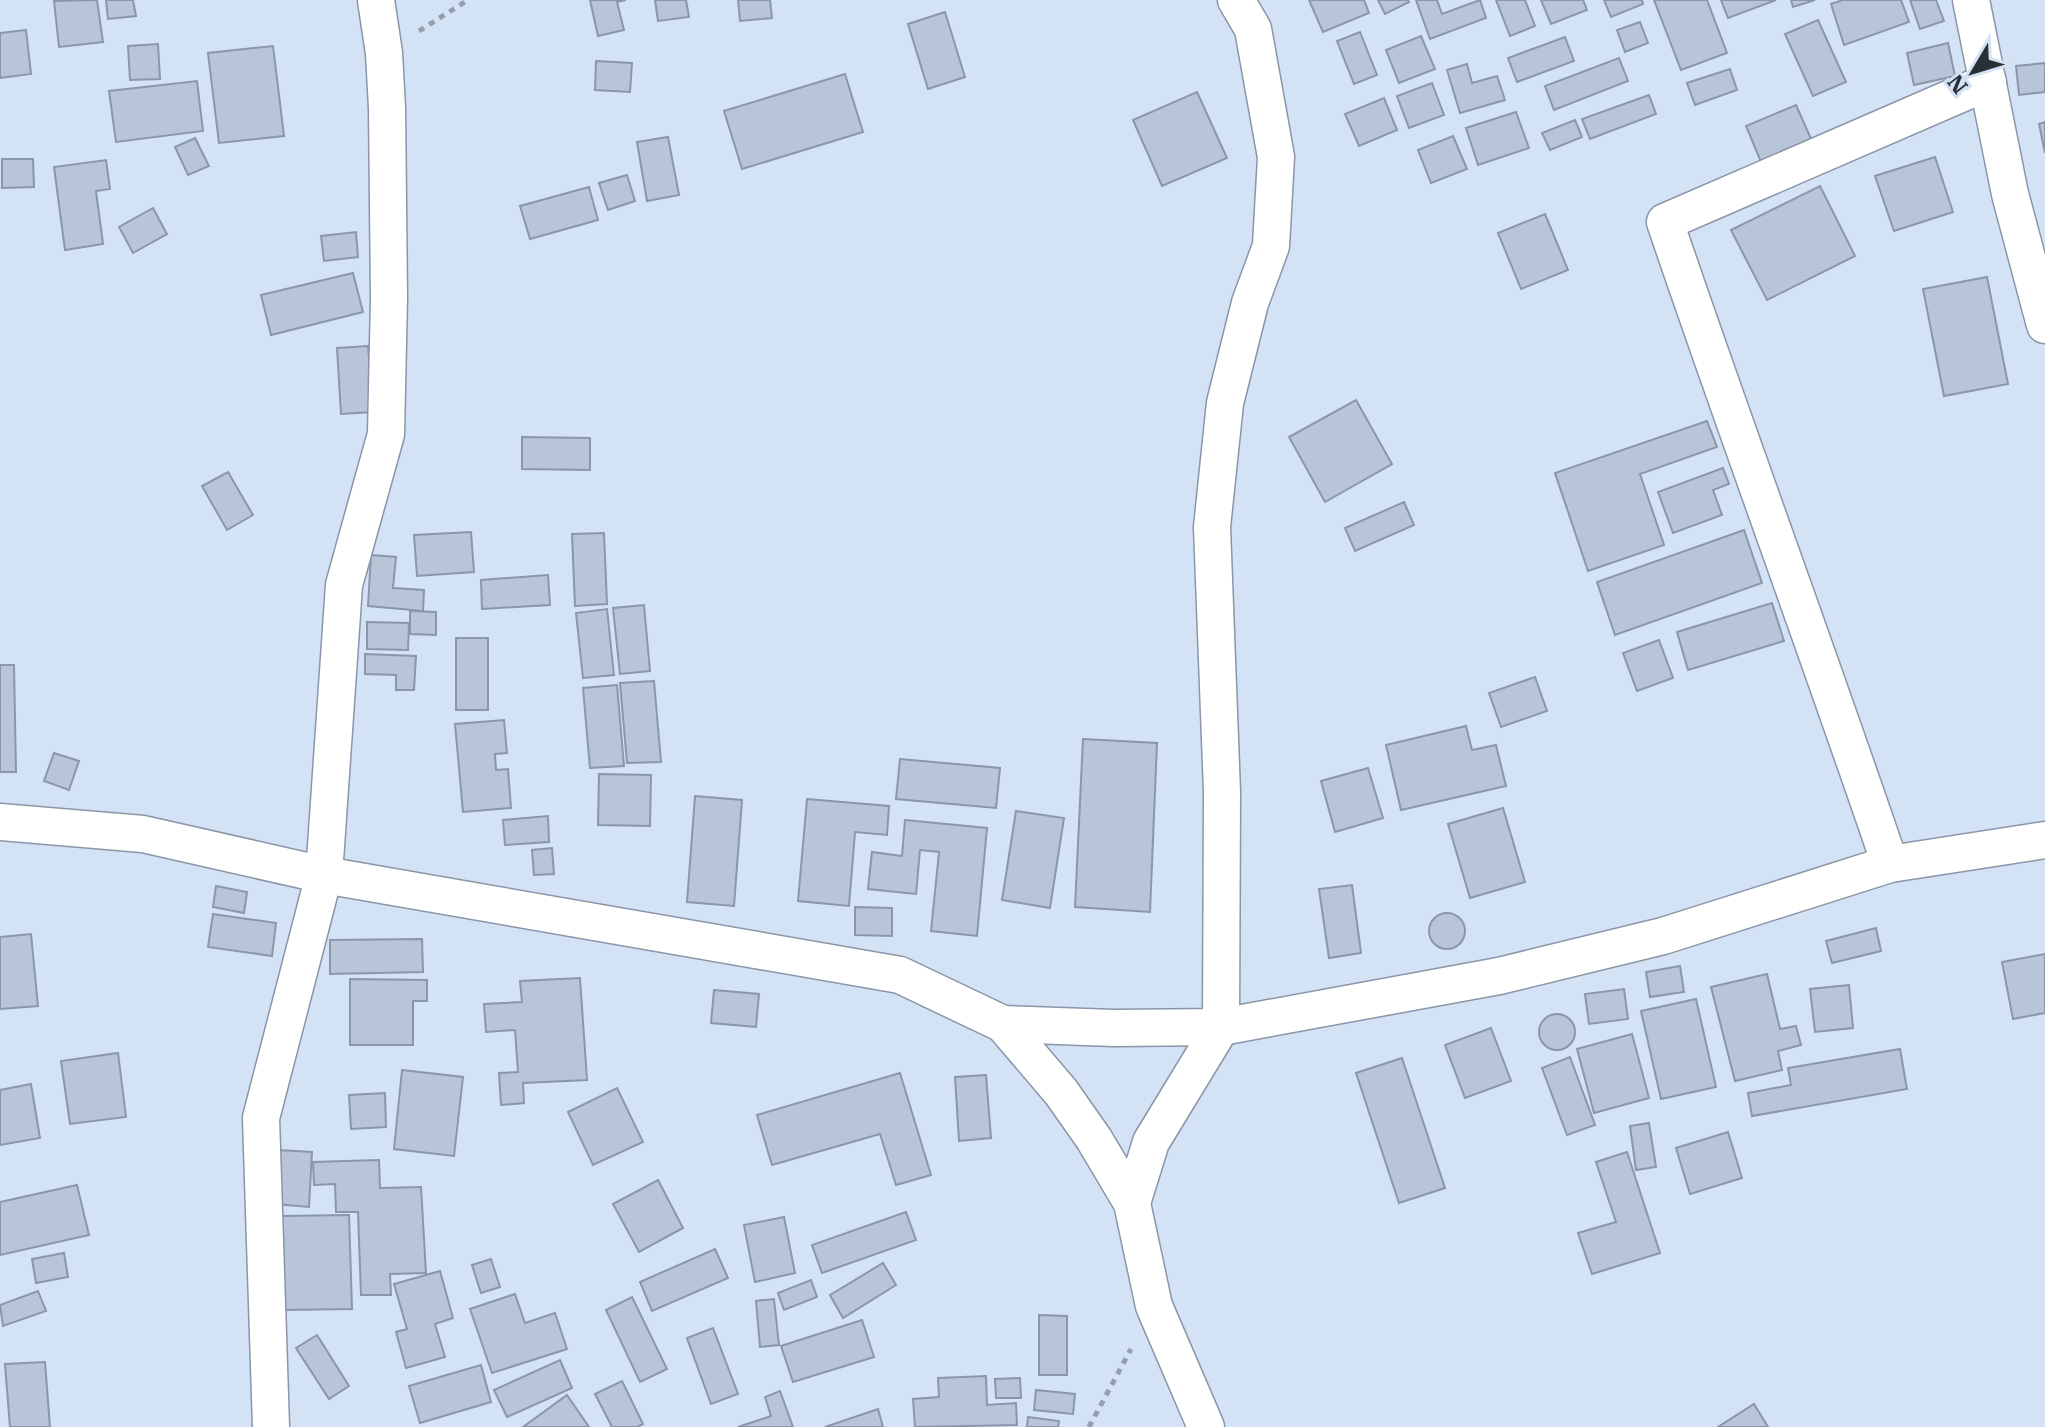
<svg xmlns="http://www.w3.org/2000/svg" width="2045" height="1427" font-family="'IBM Plex Serif',serif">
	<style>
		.building { fill: #b8c5d8; stroke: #8a97a9; stroke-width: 2 }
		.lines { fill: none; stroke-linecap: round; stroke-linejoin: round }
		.street-casing { stroke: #8a96a8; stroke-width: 39 }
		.path { stroke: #949fad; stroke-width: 5; stroke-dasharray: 6 6; stroke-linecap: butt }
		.street { stroke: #fff; stroke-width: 36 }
	</style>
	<rect width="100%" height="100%" fill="#d4e2f5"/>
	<g class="building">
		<polygon points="97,0 103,42 59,47 54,1"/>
		<polygon points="106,0 133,0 136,16 108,19"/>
		<polygon points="590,0 626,0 617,2 624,30 598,36"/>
		<polygon points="655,0 686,0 689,17 658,21"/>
		<polygon points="738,0 770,0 772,18 740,21"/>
		<polygon points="1309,0 1364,0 1369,13 1323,32"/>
		<polygon points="1378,0 1408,0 1409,2 1385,14"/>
		<polygon points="1416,0 1437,0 1442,14 1480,0 1486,18 1430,39"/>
		<polygon points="1496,0 1525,0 1535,26 1510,36"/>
		<polygon points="1541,0 1583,0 1587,10 1551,24"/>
		<polygon points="1604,0 1642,0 1643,4 1611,17"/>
		<polygon points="1654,0 1707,0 1727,53 1681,70"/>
		<polygon points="1721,0 1776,0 1728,18"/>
		<polygon points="1791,0 1815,0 1793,7"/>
		<polygon points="1843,0 1901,0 1909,22 1844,45 1831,4"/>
		<polygon points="1910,0 1936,0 1944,21 1920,29"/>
		<polygon points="945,12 965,77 928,89 908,24"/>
		<polygon points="1818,20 1846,82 1813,96 1785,34"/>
		<polygon points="1640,22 1648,43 1625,52 1617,30"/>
		<polygon points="26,30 31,74 0,78 0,33"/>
		<polygon points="1360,32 1377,75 1354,84 1337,41"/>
		<polygon points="1421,36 1435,69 1399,83 1386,50"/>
		<polygon points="1565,37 1574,61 1517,82 1508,58"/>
		<polygon points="1948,43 1955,76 1914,85 1907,53"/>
		<polygon points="158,44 160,79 130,80 128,46"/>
		<polygon points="273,46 284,136 219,143 208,53"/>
		<polygon points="1619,58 1628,81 1554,110 1545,86"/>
		<polygon points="596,61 632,63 630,92 595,90"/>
		<polygon points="2045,63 2045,92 2019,95 2016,66"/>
		<polygon points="1467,64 1472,83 1497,76 1505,100 1460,113 1447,70"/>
		<polygon points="1730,69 1737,90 1695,105 1687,83"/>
		<polygon points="845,74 863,132 742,169 724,111"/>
		<polygon points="197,81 203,131 116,142 109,91"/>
		<polygon points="1432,83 1444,115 1409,128 1397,96"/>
		<polygon points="1197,92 1227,158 1162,186 1133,120"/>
		<polygon points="1649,95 1656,114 1590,139 1582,119"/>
		<polygon points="1384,98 1397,130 1359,146 1345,114"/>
		<polygon points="1796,105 1812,141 1761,162 1746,126"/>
		<polygon points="1516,112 1529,148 1478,165 1466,128"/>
		<polygon points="1575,120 1582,137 1550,150 1542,133"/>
		<polygon points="2045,122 2045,153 2039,124"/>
		<polygon points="1453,136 1467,169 1431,183 1418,150"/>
		<polygon points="668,137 679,195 647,201 637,142"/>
		<polygon points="195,138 209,166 188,175 175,147"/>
		<polygon points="1935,157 1953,212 1894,231 1875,176"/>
		<polygon points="2,159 33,159 34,187 2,188"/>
		<polygon points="106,160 110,189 96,191 103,244 65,250 54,167"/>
		<polygon points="627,175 635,201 608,210 599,183"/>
		<polygon points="1820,186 1855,256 1767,300 1731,230"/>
		<polygon points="589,187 598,220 530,239 520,206"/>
		<polygon points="153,208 167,234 133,253 119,227"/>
		<polygon points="1545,214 1568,270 1521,289 1498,233"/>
		<polygon points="356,232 358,257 324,261 321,236"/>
		<polygon points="353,273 363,312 271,335 261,295"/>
		<polygon points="1987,277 2008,384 1944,396 1923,289"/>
		<polygon points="368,346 373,412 341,414 337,348"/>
		<polygon points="1356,400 1392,464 1325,502 1289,437"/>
		<polygon points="1707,421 1717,447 1640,474 1664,545 1588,571 1555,473"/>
		<polygon points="522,437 590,438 590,470 522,469"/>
		<polygon points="1723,468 1729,484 1713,490 1722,515 1673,533 1658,492"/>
		<polygon points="228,472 253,515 227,530 202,486"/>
		<polygon points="1404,502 1414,525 1355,551 1345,528"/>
		<polygon points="1744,530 1762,583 1615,635 1597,582"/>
		<polygon points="471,532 474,572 417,576 414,535"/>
		<polygon points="604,533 607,604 575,606 572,534"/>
		<polygon points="371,555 396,557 393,588 424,590 423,611 368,606"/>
		<polygon points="548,575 550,605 482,609 481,580"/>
		<polygon points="1772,603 1784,641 1688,670 1677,632"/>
		<polygon points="644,605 650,671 620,674 613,608"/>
		<polygon points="607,609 614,675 583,678 576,613"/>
		<polygon points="410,611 436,612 436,635 410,634"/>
		<polygon points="367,622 409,623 408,650 367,649"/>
		<rect x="456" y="638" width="32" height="72"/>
		<polygon points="1659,640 1673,678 1637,691 1623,653"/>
		<polygon points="365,654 416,656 414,690 396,690 396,675 365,674"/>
		<polygon points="0,665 14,665 16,772 0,772"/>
		<polygon points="1535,677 1547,711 1501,727 1489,693"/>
		<polygon points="654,681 661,762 627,763 620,683"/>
		<polygon points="617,685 624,766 590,768 583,688"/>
		<polygon points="504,720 507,753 495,754 496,770 508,769 511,808 463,812 455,724"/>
		<polygon points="1466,726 1472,750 1496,745 1506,786 1401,810 1386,745"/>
		<polygon points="1083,739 1157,743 1150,912 1075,907"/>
		<polygon points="54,753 79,761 69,790 44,781"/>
		<polygon points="900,759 1000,768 996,808 896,799"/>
		<polygon points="1368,768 1383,818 1335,832 1321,781"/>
		<polygon points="599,774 651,775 650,826 598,825"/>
		<polygon points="695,796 742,800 734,906 687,902"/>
		<polygon points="807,799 889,806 887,835 855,832 849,906 798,901"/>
		<polygon points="1503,808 1525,882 1470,898 1448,824"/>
		<polygon points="1016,811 1064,818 1050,908 1002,900"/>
		<polygon points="548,816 549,842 505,845 503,820"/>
		<polygon points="905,820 987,828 977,936 931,931 939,852 920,850 916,894 868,889 872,852 902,856"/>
		<polygon points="552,848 554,874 534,875 532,850"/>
		<polygon points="1352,885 1361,953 1329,958 1319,889"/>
		<polygon points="216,886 247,892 244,913 213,907"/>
		<polygon points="855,907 892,908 892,936 855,935"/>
		<circle cx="1447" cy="931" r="18"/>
		<polygon points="213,914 276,923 272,956 208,947"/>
		<polygon points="1876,928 1881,951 1832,963 1826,941"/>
		<polygon points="31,934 38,1006 0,1009 0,937"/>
		<polygon points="422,939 423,972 330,974 330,940"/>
		<polygon points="2045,954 2045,1013 2013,1019 2002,962"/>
		<polygon points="1680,966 1684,992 1650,997 1646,972"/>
		<polygon points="1767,974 1780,1029 1796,1026 1801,1045 1778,1051 1782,1070 1735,1081 1711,987"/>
		<polygon points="580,978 587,1080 523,1083 524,1103 501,1105 499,1073 518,1072 515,1030 486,1032 484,1004 522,1002 520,981"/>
		<polygon points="350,979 427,980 427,1001 413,1001 413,1045 350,1045"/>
		<polygon points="1849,985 1853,1028 1815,1032 1810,989"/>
		<polygon points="1624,989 1628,1019 1589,1024 1585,994"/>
		<polygon points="714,990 759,994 756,1027 711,1023"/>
		<polygon points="1696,999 1716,1087 1661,1099 1641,1011"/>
		<circle cx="1557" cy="1032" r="18"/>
		<polygon points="1491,1028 1511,1081 1465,1098 1445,1045"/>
		<polygon points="1632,1034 1649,1098 1594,1113 1577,1049"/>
		<polygon points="1900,1049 1907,1089 1752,1116 1748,1093 1791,1085 1788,1068"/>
		<polygon points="118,1053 126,1117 70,1124 61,1061"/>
		<polygon points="1570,1057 1595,1125 1567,1135 1542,1068"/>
		<polygon points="1402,1058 1445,1188 1399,1203 1356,1073"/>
		<polygon points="402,1070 463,1077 454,1156 394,1149"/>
		<polygon points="900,1073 931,1175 896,1185 880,1134 772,1165 757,1115"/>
		<polygon points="986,1075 991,1138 959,1141 955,1077"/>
		<polygon points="31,1084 40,1138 0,1145 0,1090"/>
		<polygon points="617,1088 643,1142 593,1165 568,1112"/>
		<polygon points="385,1093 386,1127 351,1129 349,1095"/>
		<polygon points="1649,1123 1656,1167 1636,1170 1630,1126"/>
		<polygon points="1728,1132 1742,1178 1690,1194 1676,1148"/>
		<polygon points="278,1150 312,1152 309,1207 274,1204"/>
		<polygon points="1627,1152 1660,1253 1592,1274 1578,1233 1616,1222 1596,1162"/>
		<polygon points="379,1160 380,1188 421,1187 426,1273 390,1274 391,1295 361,1295 358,1212 336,1212 335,1184 314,1185 313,1162"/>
		<polygon points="658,1180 683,1228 639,1252 613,1204"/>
		<polygon points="77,1185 89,1235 0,1255 0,1202"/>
		<polygon points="906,1212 916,1240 822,1273 812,1245"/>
		<polygon points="349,1215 352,1309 284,1310 281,1216"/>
		<polygon points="784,1217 795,1273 755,1282 744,1225"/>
		<polygon points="715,1249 728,1278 652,1311 640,1282"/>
		<polygon points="64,1253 68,1277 36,1283 32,1259"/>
		<polygon points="491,1259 500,1287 481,1293 472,1265"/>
		<polygon points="883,1263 896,1285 843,1318 830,1295"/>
		<polygon points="440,1271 453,1318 435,1324 445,1357 406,1368 396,1332 407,1329 394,1284"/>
		<polygon points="811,1280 817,1297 784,1310 778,1293"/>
		<polygon points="38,1291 46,1311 3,1326 0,1305"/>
		<polygon points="515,1294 525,1323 555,1313 567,1349 492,1373 470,1309"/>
		<polygon points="632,1297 667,1369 640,1382 606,1310"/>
		<polygon points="774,1299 779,1345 760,1347 756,1301"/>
		<polygon points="1039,1315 1067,1316 1067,1375 1039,1375"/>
		<polygon points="862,1320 874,1357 793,1382 781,1346"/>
		<polygon points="713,1328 738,1394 711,1404 687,1338"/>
		<polygon points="317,1335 349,1386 329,1399 296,1348"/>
		<polygon points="560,1360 572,1388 507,1417 494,1390"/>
		<polygon points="45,1362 50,1427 10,1427 5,1364"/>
		<polygon points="481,1365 491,1402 420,1423 409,1386"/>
		<polygon points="986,1376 987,1405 1016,1403 1017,1425 915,1427 913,1399 939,1397 938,1378"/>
		<polygon points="1020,1378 1021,1398 996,1398 995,1379"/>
		<polygon points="622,1381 643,1424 637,1427 612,1427 595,1394"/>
		<polygon points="1036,1390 1075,1394 1073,1414 1034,1410"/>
		<polygon points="780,1391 793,1427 738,1427 771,1416 765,1397"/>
		<polygon points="567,1395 589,1427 523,1427"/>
		<polygon points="1754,1404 1768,1427 1718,1427"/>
		<polygon points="878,1409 883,1427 825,1427"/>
		<polygon points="1028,1417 1059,1421 1058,1427 1027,1427"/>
	</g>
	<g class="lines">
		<g class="street-casing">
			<g id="street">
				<polyline points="1971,0 2010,194 2045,325"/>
				<polyline points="0,822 143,834 324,875 900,975 1003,1024 1114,1028 1221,1027 1499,976 1663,936 1890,864 2045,840"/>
				<path d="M1890,864c-73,-215 -152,-427 -225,-642l323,-140"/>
				<polyline points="1003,1024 1061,1092 1094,1139 1132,1203 1154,1306 1206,1427"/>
				<polyline points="1132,1203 1151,1142 1221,1027 1222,792 1212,527 1225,403 1250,303 1271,246 1276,157 1253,29 1236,0"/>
				<polyline points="271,1427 261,1118 324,875 344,585 386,434 389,298 387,108 384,53 376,0"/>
			</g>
		</g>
		<g class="path">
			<polyline points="419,31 468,0"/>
			<polyline points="1089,1427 1131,1349"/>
		</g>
		<use href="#street" class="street"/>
	</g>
	<g transform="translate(1973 72) rotate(232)" stroke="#d4e2f5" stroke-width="6" paint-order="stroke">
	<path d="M0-6L14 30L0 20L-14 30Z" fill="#2a2f36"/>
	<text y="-12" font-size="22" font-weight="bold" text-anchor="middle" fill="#2a2f36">N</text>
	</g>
</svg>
